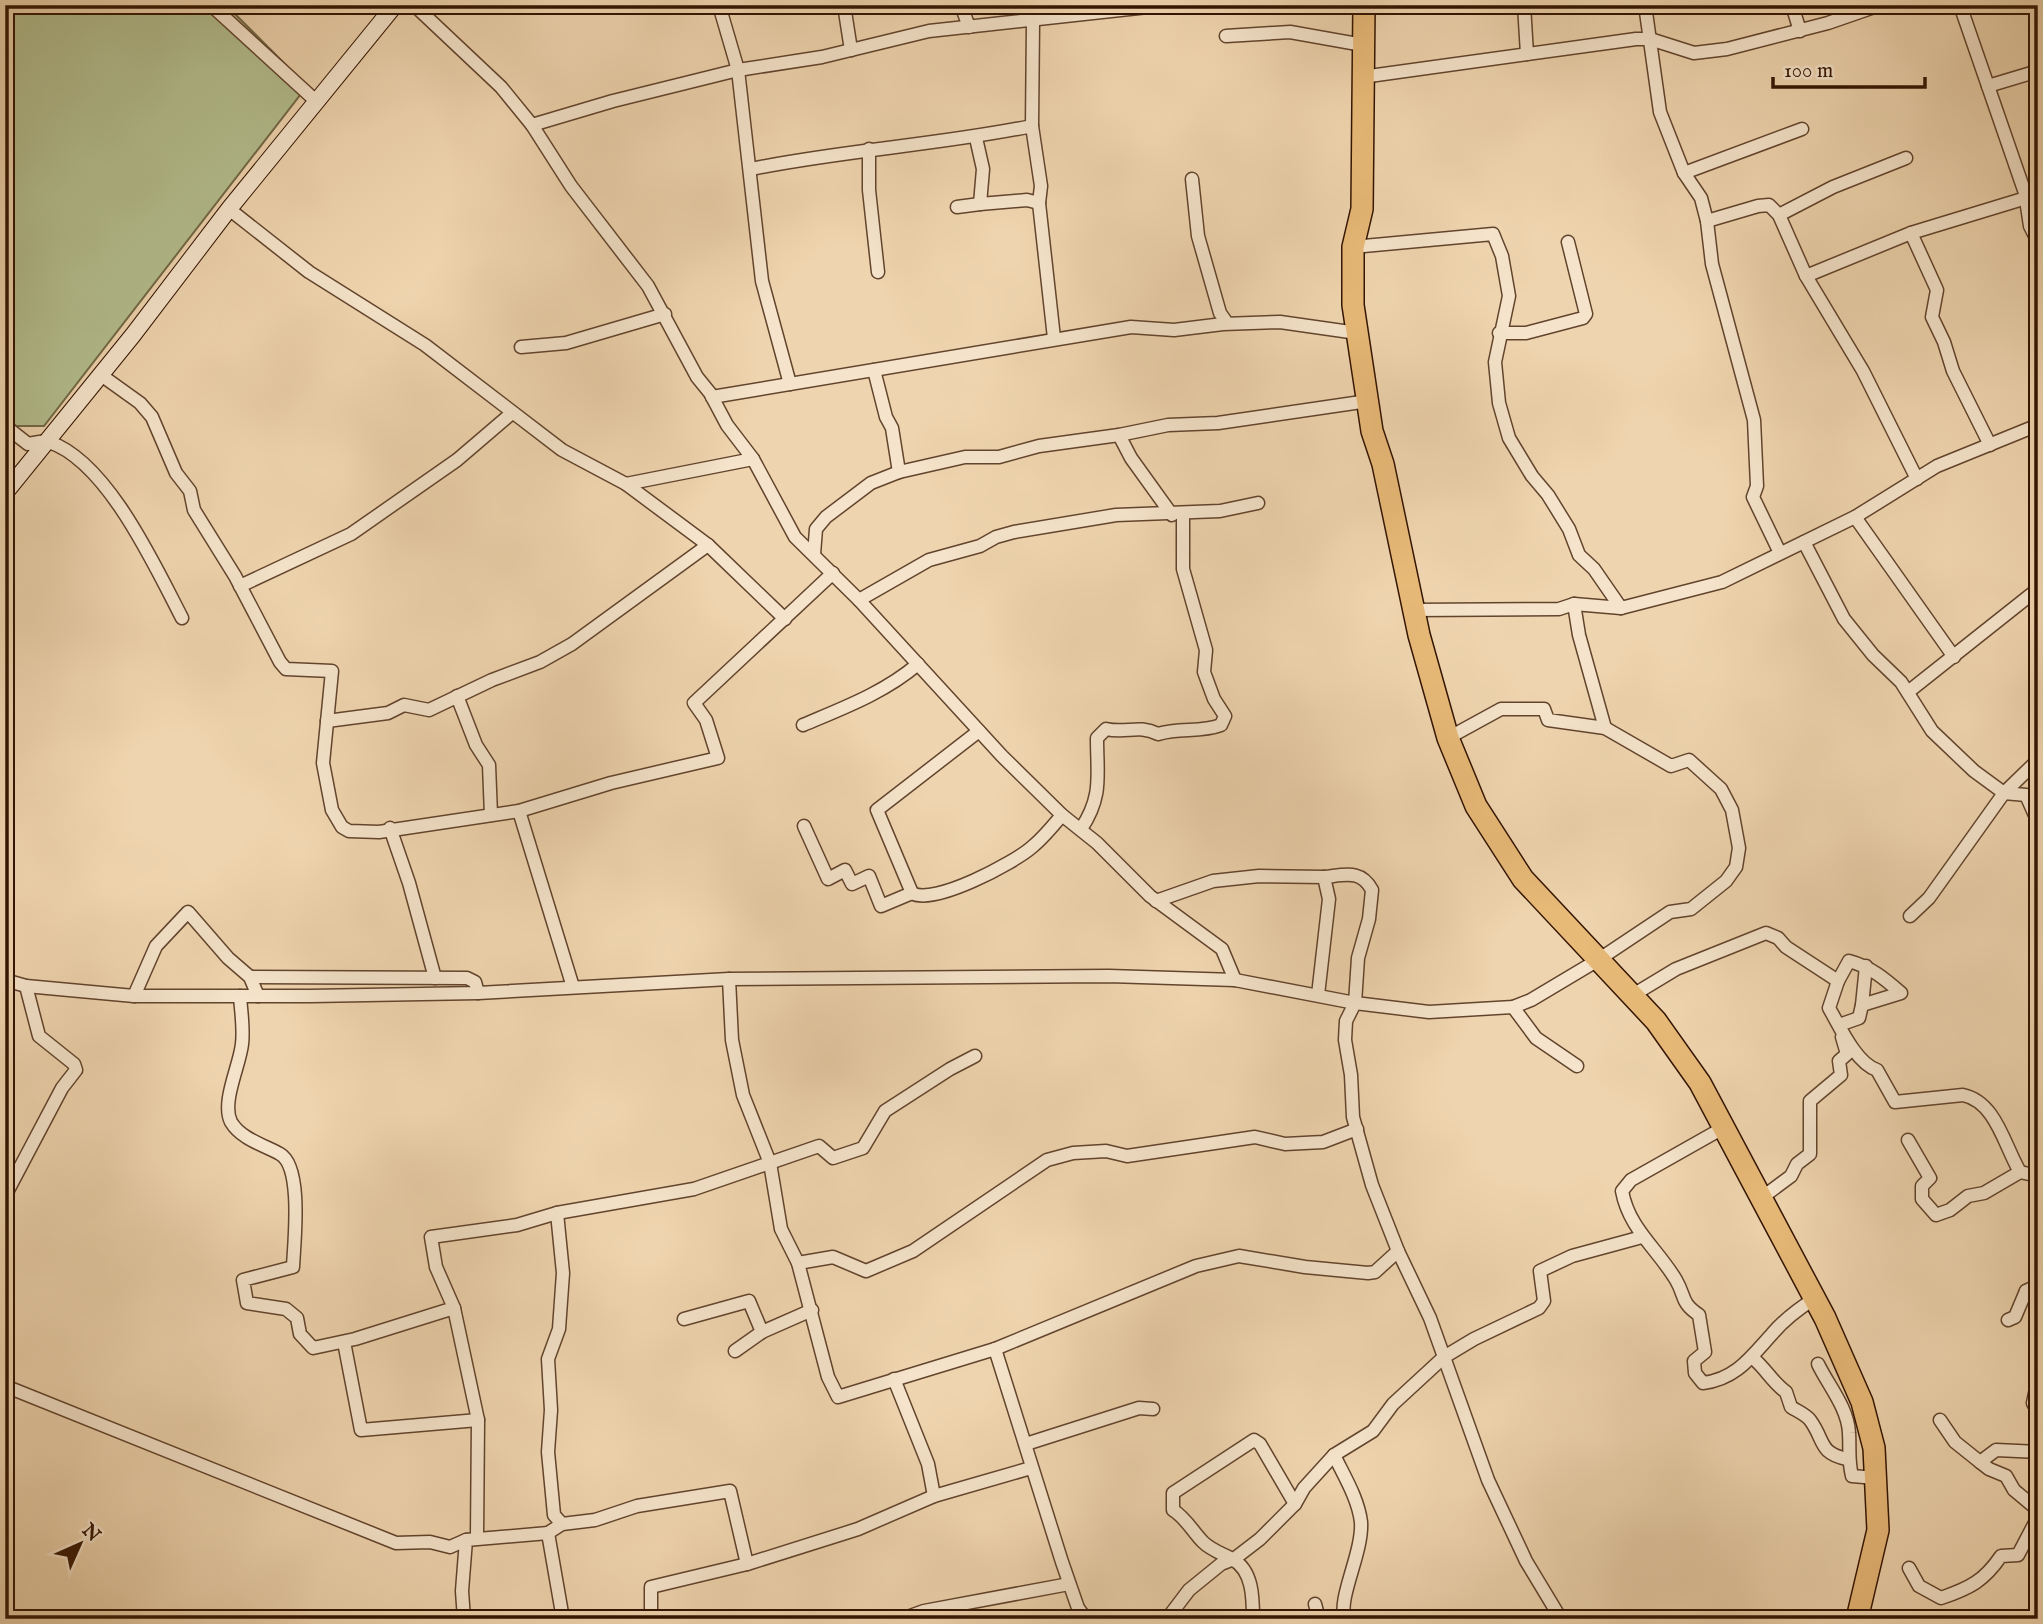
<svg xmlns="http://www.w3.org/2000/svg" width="2043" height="1624" font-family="'IM FELL English',serif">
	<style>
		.green { fill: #b3be8f; stroke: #736948; stroke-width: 2 }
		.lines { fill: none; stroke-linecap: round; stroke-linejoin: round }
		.street-casing { stroke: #62442d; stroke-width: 15 }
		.secondary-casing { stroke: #331402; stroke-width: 18 }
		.highway-casing { stroke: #331402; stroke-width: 24 }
		.street { stroke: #f5e4cb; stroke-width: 12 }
		.secondary { stroke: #f5e4cb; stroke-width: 16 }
		.highway { stroke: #e8ba78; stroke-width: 21 }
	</style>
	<rect width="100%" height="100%" fill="#efd5af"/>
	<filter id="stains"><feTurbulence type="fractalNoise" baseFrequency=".00286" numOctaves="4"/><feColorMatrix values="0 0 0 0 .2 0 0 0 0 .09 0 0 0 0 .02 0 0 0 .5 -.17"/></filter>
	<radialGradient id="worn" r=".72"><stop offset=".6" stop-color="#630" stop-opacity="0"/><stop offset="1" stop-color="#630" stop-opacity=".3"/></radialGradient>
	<polygon class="green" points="5,5 226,5 307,86 44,426 16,426 5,417"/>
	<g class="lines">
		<g class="street-casing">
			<g id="street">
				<polyline points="211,5 317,102"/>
				<polyline points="414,5 501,87 532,125 571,186 648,286 697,377 710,393 727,425 753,459 795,537 859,600 1002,756 1062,815 1097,843 1150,896 1222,949 1235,980"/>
				<polyline points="719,5 738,70 762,281 790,384"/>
				<polyline points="844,5 851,50"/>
				<polyline points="961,5 969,27"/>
				<polyline points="1524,5 1527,54"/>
				<polyline points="1645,5 1660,112 1684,173 1701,198 1707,221 1712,264 1754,420 1757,486 1753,497 1780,553"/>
				<polyline points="1792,5 1800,31"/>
				<polyline points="1960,5 2025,193 2030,226 2038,242"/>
				<polyline points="1033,22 1032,126 1041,186 1039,203 1054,338"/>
				<polyline points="1226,36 1290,32 1363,45"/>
				<polyline points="1362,77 1636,39 1650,39 1694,53 1727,49 1828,23 1880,5"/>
				<polyline points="1988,86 2038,71"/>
				<polyline points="532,125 613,101 738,70 822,57 929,31 1166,5"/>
				<polyline points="976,138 983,169 980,204 1027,200 1039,203"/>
				<polyline points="869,149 869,190 878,272"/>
				<path d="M751,169c93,-19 188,-24 281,-43"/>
				<polyline points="1684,173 1802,129"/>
				<polyline points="1192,179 1198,236 1220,313 1227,323"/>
				<polyline points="957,207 980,204"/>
				<polyline points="229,209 309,272 425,345 562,450 626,484 708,545 785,619"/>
				<polyline points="1779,215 1833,187 1906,158"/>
				<polyline points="1707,221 1758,206 1769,205 1779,215 1806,276 1863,371 1917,479"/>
				<polyline points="1911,233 1937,290 1932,317 1944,342 1953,371 1990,445"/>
				<polyline points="1353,247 1493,234 1502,256 1509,296 1495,362 1499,403 1509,438 1532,476 1548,495 1569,529 1579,555 1594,569 1621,608"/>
				<polyline points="1806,276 1911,233 2026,198"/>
				<polyline points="1499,333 1526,333 1583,318 1586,314 1568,242"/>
				<polyline points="521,347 566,343 665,314"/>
				<polyline points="874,370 886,417 892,428 899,472"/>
				<polyline points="101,375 140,403 152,417 176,473 190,491 194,510 235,576 280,662 286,669 332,671 323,763 332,810 342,827 349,831 379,832 519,811 611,783 718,758 706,720 694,703 833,573"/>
				<polyline points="712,397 1131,327 1174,330 1223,324 1280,322 1357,333"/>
				<path d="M5,426l23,18c6,-1 15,-4 21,-2 58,19 106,124 133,176"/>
				<polyline points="1119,435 1131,458 1172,515"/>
				<polyline points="626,484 753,459"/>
				<polyline points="1855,517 1954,657"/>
				<polyline points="1804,542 1844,619 1873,655 1901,682 1932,731 1974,771 2004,793 2026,795 2038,822"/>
				<polyline points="814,554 816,529 826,517 871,483 899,472 965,457 999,457 1039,446 1119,435 1168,425 1218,423 1368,401"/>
				<polyline points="240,586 351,534 457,460 512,413"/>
				<polyline points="859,600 929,560 980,546 996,537 1014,532 1116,515 1220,511 1258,503"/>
				<polyline points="1574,604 1579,635 1605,728"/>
				<polyline points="1412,610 1559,609 1574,604 1621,608 1722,582 1855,517 1937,466 2038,425"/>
				<polyline points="1908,692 2038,589"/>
				<polyline points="457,696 476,745 489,765 491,815"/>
				<polyline points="327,721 388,713 404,705 429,710 492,680 540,662 572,644 708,545"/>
				<path d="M803,725c40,-17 81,-32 115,-61"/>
				<path d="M979,731l-102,79 35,83c21,13 102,-30 120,-46 11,-9 21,-21 30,-32"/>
				<polyline points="519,811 573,987"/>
				<polyline points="804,826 828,879 845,870 852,884 869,876 881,906 912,893"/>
				<polyline points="390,828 409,883 435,978"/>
				<path d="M1081,829c22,-33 16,-53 16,-91l9,-9c21,5 32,-5 52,5 22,-7 42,-1 63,-9l4,-9 -11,-17 -10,-27 2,-22 -23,-81v-55"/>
				<path d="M1324,877c21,-2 37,-8 48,13l-3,29 -11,39 -3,45 -9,18 -1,19 6,35 2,42 19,68 26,66 32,67 58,162 38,81 35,58"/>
				<polyline points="1156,901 1213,881 1259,876 1324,877 1329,899 1318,995"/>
				<polyline points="1910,916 1929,898 2004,793 2038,760"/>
				<polyline points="250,977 467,978 475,982 478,993"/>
				<polyline points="729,979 732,1040 743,1095 770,1163 781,1229 798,1263 828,1377 838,1397 995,1349 1196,1266 1239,1256 1305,1267 1368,1273 1375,1272 1398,1251"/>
				<polyline points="5,980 26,986 134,996 311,996 478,993 729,979 1109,976 1235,980 1355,1003 1429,1012 1513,1007 1531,1000 1598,960 1670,912 1691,909 1726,881 1736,867 1739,848 1732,810 1721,789 1689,760 1671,766 1605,728 1548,720 1544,709 1501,709 1448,738"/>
				<polyline points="1633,995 1676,969 1766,933 1778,938 1786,947 1838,981"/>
				<polyline points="134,996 156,946 188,912 228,958 250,977 258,996"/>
				<path d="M240,996c1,16 4,32 2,48 -2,21 -21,58 -11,78 10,17 33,23 49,32 23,13 14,89 13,113l-50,13 4,23 39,6 11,9 3,16 13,14 42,-9 99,-31 -18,-41 -5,-30 86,-12 40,-12 137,-24 125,-43 14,12 30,-10 22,-37 65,-42 25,-13"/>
				<polyline points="1862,1005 1866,966"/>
				<polyline points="1513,1007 1536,1038 1577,1066"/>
				<path d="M1839,1025l20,-7 3,-13 39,-12c-16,-14 -30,-26 -52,-32l-11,20 -9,27c11,19 27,55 48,62l18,32 68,-7c33,7 41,50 57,77l18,4"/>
				<path d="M1723,1128l-92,52 -9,11c7,38 35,57 54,89 10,17 4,22 23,35l6,37 -11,9 1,12 8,10c33,-4 48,-26 69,-49 12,-14 26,-25 42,-35"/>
				<polyline points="1908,1140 1930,1178 1922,1186 1922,1199 1936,1215 1950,1210 1968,1196 1984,1193 2020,1172"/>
				<polyline points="5,1196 62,1088 76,1070 74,1064 39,1036 26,986"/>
				<polyline points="1760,1199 1791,1176 1797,1164 1810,1154 1810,1101 1841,1075 1839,1061 1847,1054 1842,1037"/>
				<polyline points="557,1213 563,1273 559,1329 548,1359 551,1410 548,1452 554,1515 562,1524"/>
				<polyline points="798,1263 833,1257 866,1271 913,1251 1047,1160 1073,1153 1106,1151 1127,1156 1255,1137 1285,1144 1323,1142 1357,1129"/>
				<polyline points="2026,1291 2038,1304"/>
				<polyline points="454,1308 478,1420 477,1537"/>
				<polyline points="684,1319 749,1301 762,1332"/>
				<polyline points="2008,1320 2015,1317 2026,1291 2038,1285"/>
				<polyline points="344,1342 361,1430 478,1420"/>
				<polyline points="995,1349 1062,1562 1078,1608 1086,1619"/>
				<polyline points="735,1351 762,1332 812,1310"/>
				<path d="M1753,1358c13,11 20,25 33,34l5,15c6,4 14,7 19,13 15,20 8,33 37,39"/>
				<path d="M1818,1364c10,21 30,44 31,69 1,16 -1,27 3,43l24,2"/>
				<polyline points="894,1379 928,1464 934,1496 1031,1468"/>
				<polyline points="2038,1379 2033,1403 2038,1412"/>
				<polyline points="5,1386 396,1543 430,1542 450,1547 466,1540"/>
				<polyline points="1940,1420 1955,1442 1980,1462 1996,1450 2038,1452"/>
				<polyline points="1026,1444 1139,1408 1153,1409"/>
				<path d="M1334,1455c10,21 24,43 27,67 2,31 -24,77 -16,97"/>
				<polyline points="1980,1462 1989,1469 2006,1476 2014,1490 2038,1510"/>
				<polyline points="548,1533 563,1619"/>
				<polyline points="747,1564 858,1529 934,1496"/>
				<path d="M1909,1568l10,18 22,12c29,-10 43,-17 60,-42l17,-1 20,-38"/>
				<polyline points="1315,1604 1319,1619"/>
				<polyline points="464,1619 462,1591 466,1540 548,1533 562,1524 595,1520 637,1506 730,1491 747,1564 651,1587 651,1619"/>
				<polyline points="902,1619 924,1611 1069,1584"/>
				<polyline points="1167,1619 1189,1590 1221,1564 1234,1559 1260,1539 1295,1504 1304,1488 1334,1455 1373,1431 1393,1404 1444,1357 1474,1339 1539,1308 1544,1301 1540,1271 1572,1256 1642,1237"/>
				<path d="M1253,1619c0,-21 0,-49 -21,-60 -9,-5 -21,-9 -29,-17 -11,-11 -16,-23 -30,-32v-17l81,-53 6,4 35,60"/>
			</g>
		</g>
		<g class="secondary-casing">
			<polyline id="secondary" points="5,493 133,335 229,209 395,5"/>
		</g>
		<g class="highway-casing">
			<polyline id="highway" points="1364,5 1362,209 1353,247 1353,305 1372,431 1383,464 1419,635 1448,738 1476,806 1523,879 1656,1021 1700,1083 1825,1318 1862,1402 1874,1448 1878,1530 1857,1619"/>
		</g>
		<use href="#street" class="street"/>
		<use href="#secondary" class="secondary"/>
		<use href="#highway" class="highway"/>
	</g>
	<rect width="2043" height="1624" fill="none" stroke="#efd5af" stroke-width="28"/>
	<rect x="7" y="7" width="2029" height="1610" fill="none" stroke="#331402" stroke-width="3.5"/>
	<rect x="14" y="14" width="2015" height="1596" fill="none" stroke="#331402" stroke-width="2"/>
	<g transform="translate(80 1544) rotate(45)" stroke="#f5e4cb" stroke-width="5" paint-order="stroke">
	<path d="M0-5L12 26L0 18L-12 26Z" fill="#331402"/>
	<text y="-10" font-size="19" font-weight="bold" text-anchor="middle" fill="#331402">N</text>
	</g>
	<path d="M1773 77v10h152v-10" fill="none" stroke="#331402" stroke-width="3.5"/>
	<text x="1784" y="77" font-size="21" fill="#331402" stroke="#f5e4cb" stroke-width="5" paint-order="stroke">100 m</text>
	<rect width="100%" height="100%" filter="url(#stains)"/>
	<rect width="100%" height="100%" fill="url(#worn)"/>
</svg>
